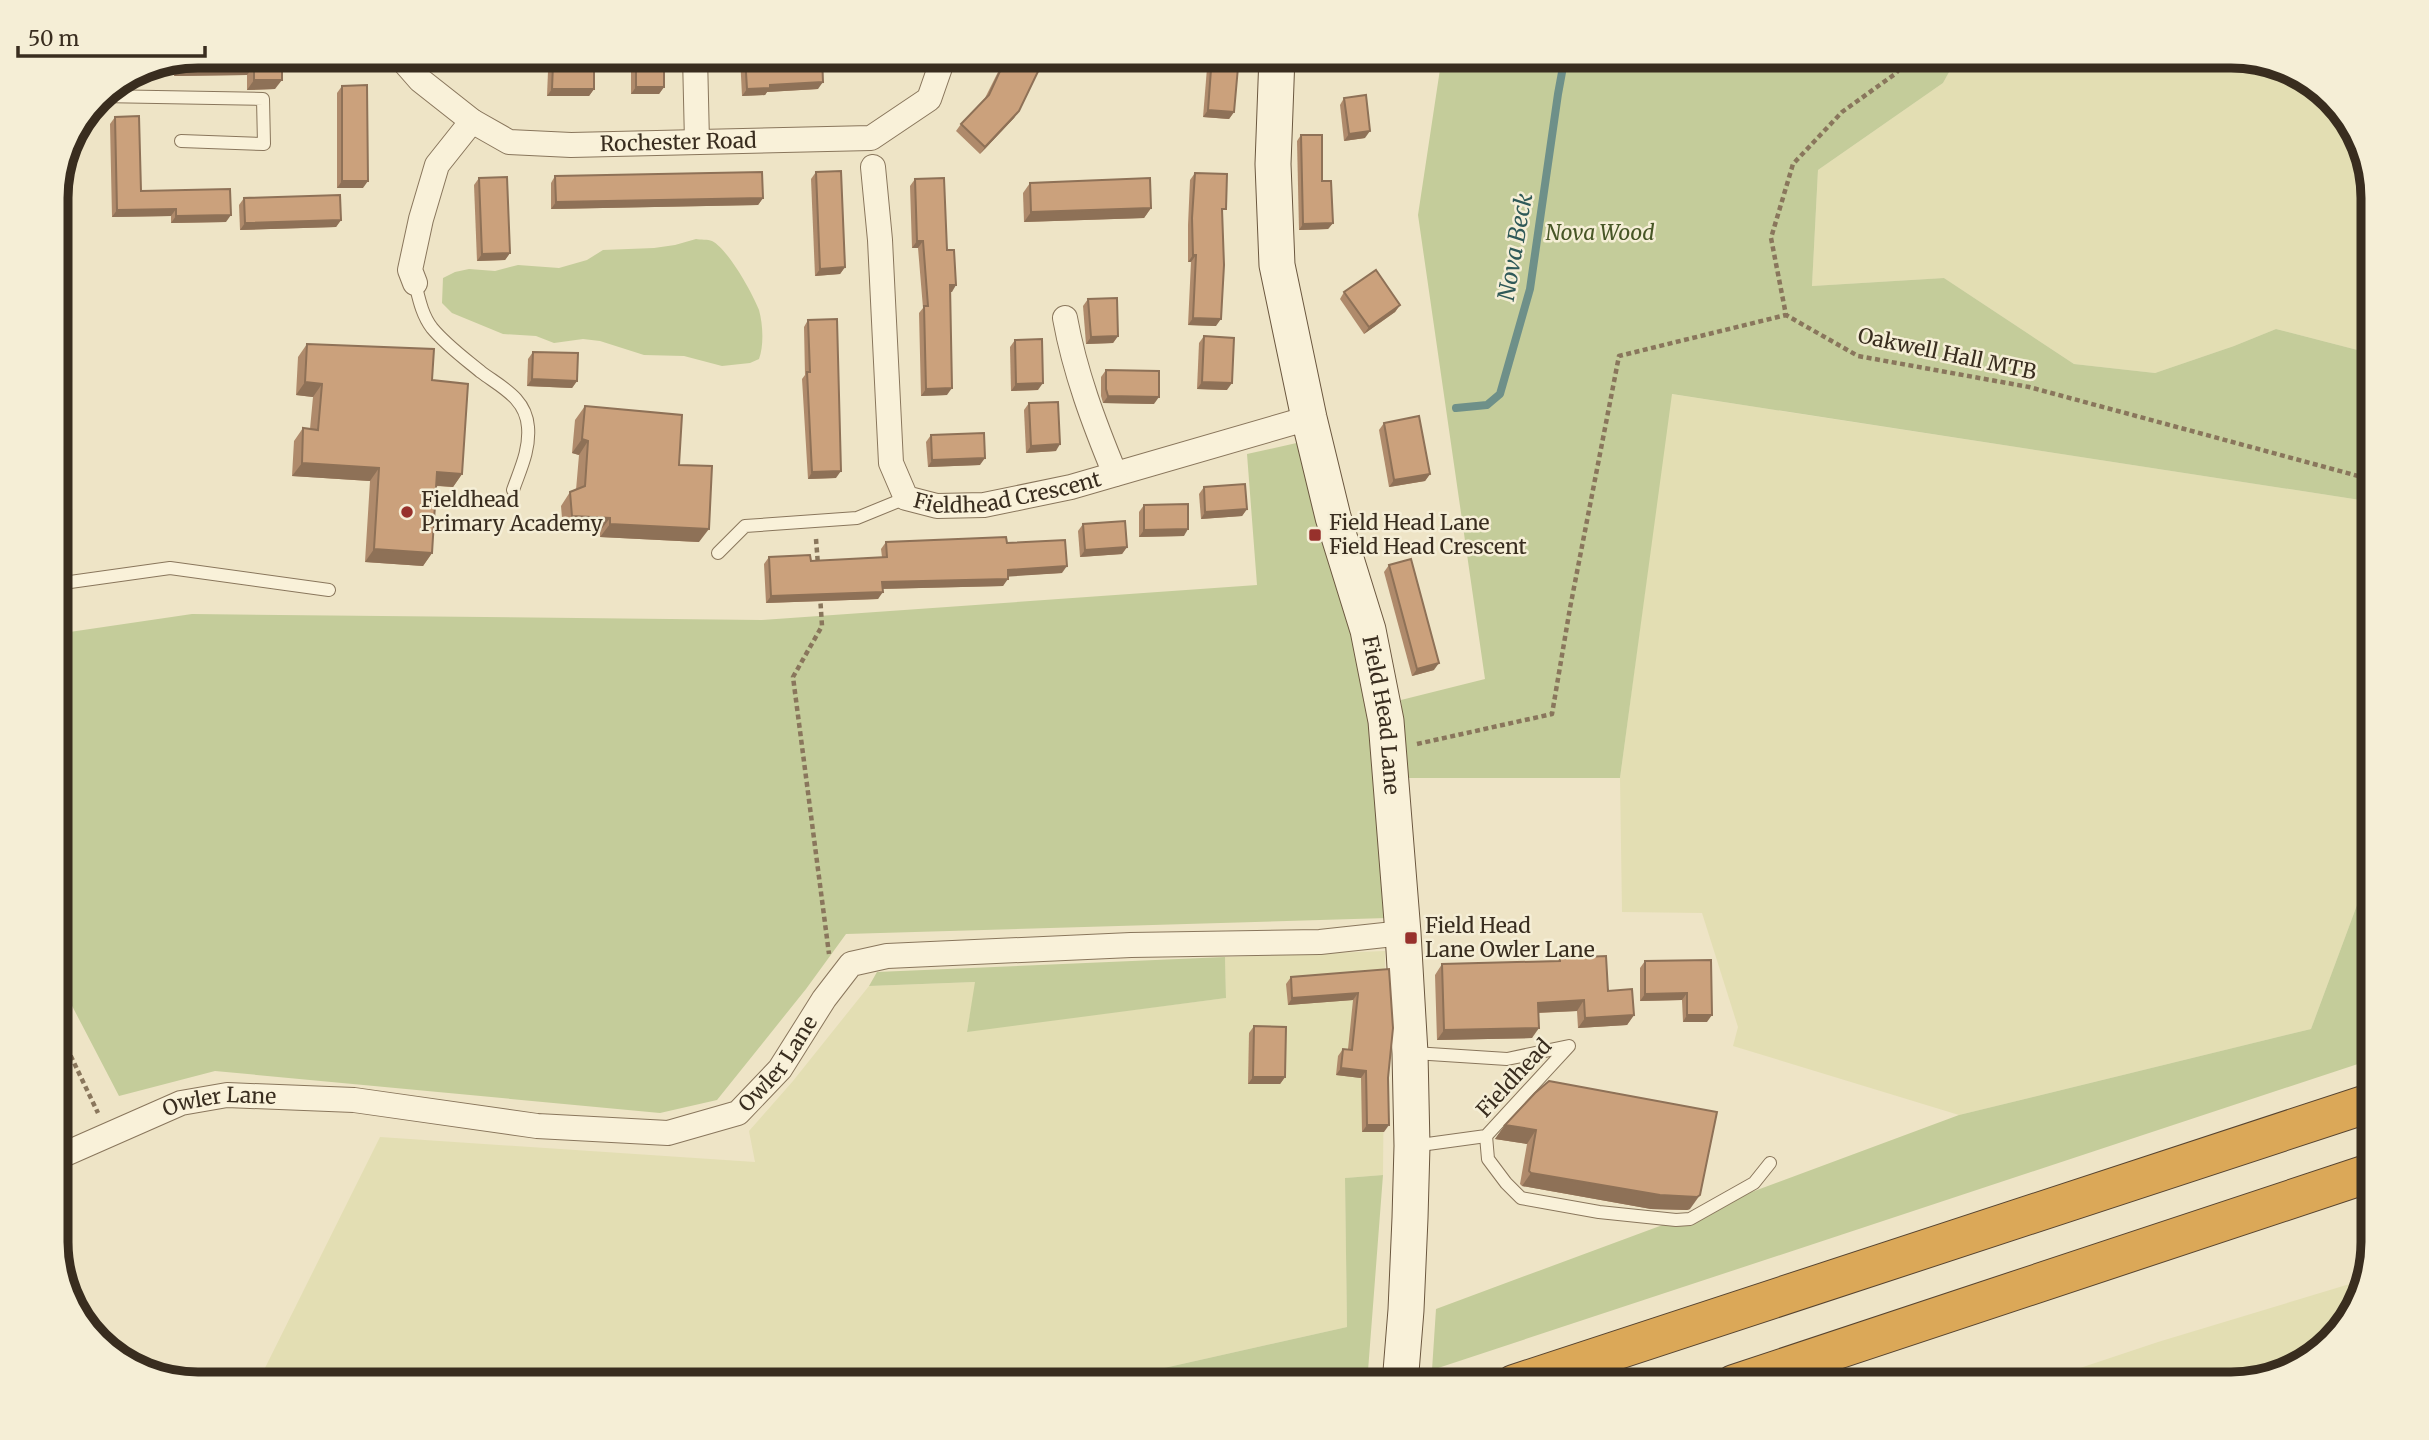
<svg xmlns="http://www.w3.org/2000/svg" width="2429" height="1440" font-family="Merriweather,serif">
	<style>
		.farmland { fill: #e3deb3 }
		.green { fill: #c4cc9a }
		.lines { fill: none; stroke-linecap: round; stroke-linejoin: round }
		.stream { stroke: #6e9089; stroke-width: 8 }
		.lane-casing { stroke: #89765c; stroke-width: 14 }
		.street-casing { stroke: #89765c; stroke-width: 26 }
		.secondary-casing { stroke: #6b573f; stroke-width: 37 }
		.highway-casing { stroke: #574430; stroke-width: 40 }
		.path { stroke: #89765c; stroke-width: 4.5; stroke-dasharray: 5 3.5; stroke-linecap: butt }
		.lane { stroke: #f9f1d9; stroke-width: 12 }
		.street { stroke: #f9f1d9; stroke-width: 24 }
		.secondary { stroke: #f9f1d9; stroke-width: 35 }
		.highway { stroke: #dba858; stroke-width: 38 }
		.wall { fill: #af8a6b }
		.shaded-wall { fill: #8e7157 }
		.building { fill: #cba17c; stroke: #8e7157; stroke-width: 2 }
		.poi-dot { fill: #97312c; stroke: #f5eed6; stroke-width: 2.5 }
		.labels { text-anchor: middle; stroke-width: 5; stroke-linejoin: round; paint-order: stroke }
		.street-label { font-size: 21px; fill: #392d1f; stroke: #f5eed6 }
		.park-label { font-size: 21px; font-style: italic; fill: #475626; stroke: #f5eed6 }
		.poi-label { font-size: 21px; fill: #392d1f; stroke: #f5eed6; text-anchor: start }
		.water-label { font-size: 23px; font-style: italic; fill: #2f5958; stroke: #f5eed6 }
		.rim { fill: none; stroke: #392d1f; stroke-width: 9 }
	</style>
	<rect width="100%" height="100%" fill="#eee4c6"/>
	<g class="farmland">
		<polygon points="1958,56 2230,56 2302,75 2337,110 2360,147 2373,190 2373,354 2276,329 2234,346 2155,373 2074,364 1944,278 1812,286 1818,170 1943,83"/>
		<polygon points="1671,394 2373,502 2373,862 2311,1029 1959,1115 1733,1046 1738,1027 1702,913 1622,912 1620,778"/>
		<polygon points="1385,951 1383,1175 1345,1178 1347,1327 1093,1384 257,1384 380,1137 755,1162 749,1131 793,1081 869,986 976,982 967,1031 1226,998 1225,957"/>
		<polygon points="2363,1280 2354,1313 2301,1365 2231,1384 2032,1384 2158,1342"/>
	</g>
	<g class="green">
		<polygon points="1442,56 1958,56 1943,83 1818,170 1812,286 1944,278 2074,364 2155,373 2234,346 2276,329 2373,354 2373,502 1672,394 1620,778 1408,778 1401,700 1485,679 1418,215"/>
		<path d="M696,239c4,1 12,0 16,2 16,8 41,53 47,69 4,14 5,36 0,49l-9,4 -28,3 -38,-10 -40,-1 -44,-14 -17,-2 -29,4 -18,-7 -33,-2 -51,-21 -10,-10 1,-25 12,-6 14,-3 26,2 23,-6 41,3 28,-8 16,-10 51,-2 21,-3z"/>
		<polygon points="1301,442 1374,716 1387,918 846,934 806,989 717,1100 660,1113 215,1071 119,1096 56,975 56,634 192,614 762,620 1257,585 1247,454"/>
		<polygon points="2373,862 2373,1059 1432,1370 1436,1309 1959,1115 2311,1029"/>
		<polygon points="1225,957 1226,998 967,1032 975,982 869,986 877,972"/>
		<polygon points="1383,1175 1367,1384 1093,1384 1347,1327 1345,1178"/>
	</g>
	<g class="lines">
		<polyline class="stream" points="1456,408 1487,405 1500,394 1530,289 1558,94 1565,56"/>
		<g class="lane-casing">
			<g id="lane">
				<polyline points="100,96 263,99 264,144 181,141"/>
				<path d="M415,283c4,16 7,32 17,45 14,17 32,30 49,44 20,15 45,26 47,55 2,23 -8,43 -15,63"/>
				<polyline points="718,553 745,526 857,518 906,498"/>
				<polyline points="56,584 170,568 329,590"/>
				<polyline points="1486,1136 1488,1159 1506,1183 1521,1198 1599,1212 1676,1220 1690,1219 1754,1183 1770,1163"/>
				<polyline points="1413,1146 1486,1136 1569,1046 1507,1059 1414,1053"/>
			</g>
		</g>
		<g class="street-casing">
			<g id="street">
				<path id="s1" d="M399,56l21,24 52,41 37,21 62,3 300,-7 58,-39 15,-43"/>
				<polyline points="695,56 697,142"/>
				<path id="s2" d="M873,167l7,73 11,223 15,35 31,8 47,-1 87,-18 238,-69"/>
				<polyline points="57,187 57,226"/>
				<polyline points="415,283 410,270 421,219 437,165 472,121"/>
				<path d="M1065,318c10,55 29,105 50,156"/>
				<path id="s3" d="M56,1158l125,-55 46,-8 127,5 183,26 131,7 70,-20 42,-44 44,-70 27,-35 36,-8 244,-11 189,-3 83,-9"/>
			</g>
		</g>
		<g class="secondary-casing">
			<g id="secondary">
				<path id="s4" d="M1277,56l-4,108 4,101 32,153 24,99 35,113 18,91 17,212 7,120 2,93 -2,72 -4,92 -6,74"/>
			</g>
		</g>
		<g class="highway-casing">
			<g id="highway">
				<polyline points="1514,1384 2373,1102"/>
				<polyline points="1734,1384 2373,1172"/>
			</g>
		</g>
		<g class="path">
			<polyline points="1911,56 1895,74 1842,112 1793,164 1771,238 1786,315 1858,356 2029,387 2373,480"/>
			<polyline points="816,539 818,565"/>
			<polyline points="820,595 822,626 793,677 829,954"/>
			<polyline points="1417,744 1552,714 1570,608 1619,356 1786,315"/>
			<polyline points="56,1025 98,1113"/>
		</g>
		<use href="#lane" class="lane"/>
		<use href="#street" class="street"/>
		<use href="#secondary" class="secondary"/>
		<use href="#highway" class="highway"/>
	</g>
	<g class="wall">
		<polygon points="199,56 282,56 275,89 247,90 247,75 174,76 175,61"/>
		<polygon points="470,56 513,56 513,62 505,72 469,71"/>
		<polygon points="631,56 664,56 664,87 659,94 631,94"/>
		<polygon points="740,56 767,56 767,59 818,89 767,92 765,95 742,96"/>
		<polygon points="822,56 901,56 896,63 822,67"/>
		<polygon points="1006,56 1044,56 1014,118 980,154 956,131 961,124 985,98"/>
		<polygon points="1208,56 1239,56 1234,112 1229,119 1203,117"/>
		<polygon points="1358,56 1392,56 1390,58 1363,68"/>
		<polygon points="553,64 594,89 589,96 547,96 548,71"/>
		<polygon points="342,86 363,188 337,188 337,93"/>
		<polygon points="1344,98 1365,138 1344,141 1340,105"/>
		<polygon points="115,117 141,191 226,222 171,223 171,216 112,217 110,124"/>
		<polygon points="1301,135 1322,181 1333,223 1328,229 1299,230 1297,141"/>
		<polygon points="816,172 845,267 840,274 815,276 811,179"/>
		<polygon points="1195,173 1223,214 1216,326 1188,325 1191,262 1188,262 1188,225 1190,180"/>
		<polygon points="555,176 763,198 758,205 551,209 551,183"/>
		<polygon points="479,178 510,253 505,260 477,261 474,185"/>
		<polygon points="915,179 947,250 952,292 950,292 947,395 921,396 919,313 923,308 918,248 912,248 910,186"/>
		<polygon points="1030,183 1151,208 1144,218 1024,222 1023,193"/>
		<polygon points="244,198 341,220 336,227 240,230 239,205"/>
		<polygon points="1344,292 1400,305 1395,312 1364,334 1340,299"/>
		<polygon points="1088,299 1118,336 1113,343 1086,344 1083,306"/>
		<polygon points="808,320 836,478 808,479 802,379 805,375 804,327"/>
		<polygon points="1204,336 1227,390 1197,389 1199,343"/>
		<polygon points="1015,340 1038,390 1011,391 1010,347"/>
		<polygon points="307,344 432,380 462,474 453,487 437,486 432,553 423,566 365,562 370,481 292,476 294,441 303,428 310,429 313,397 296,395 298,357"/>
		<polygon points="533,352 577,381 572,388 527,386 528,359"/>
		<polygon points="1106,370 1154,404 1103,403 1101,396 1101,377"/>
		<polygon points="1029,403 1056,451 1026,453 1024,410"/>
		<polygon points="585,406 679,465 699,542 600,537 600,531 563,530 561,506 570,492 576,490 579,455 572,453 575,420"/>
		<polygon points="1384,423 1430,474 1425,481 1389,487 1379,430"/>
		<polygon points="931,435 980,465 928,467 926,442"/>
		<polygon points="1204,487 1247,509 1242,516 1201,519 1199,494"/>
		<polygon points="1144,505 1184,536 1139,537 1139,512"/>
		<polygon points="1083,524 1127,547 1122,554 1080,557 1078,531"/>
		<polygon points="886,542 1007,543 1062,573 1008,576 1003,586 882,589 878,599 766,603 764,564 769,557 811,561 882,557 881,549"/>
		<polygon points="1389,565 1434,670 1412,676 1384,572"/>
		<polygon points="1560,958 1608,991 1634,1015 1627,1025 1578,1028 1577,1011 1538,1013 1532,1038 1437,1040 1435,975 1442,964 1558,961"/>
		<polygon points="1711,960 1707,1022 1683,1022 1682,1000 1640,1001 1640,968 1645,961"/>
		<polygon points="1389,969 1388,1078 1384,1132 1362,1132 1361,1078 1336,1075 1338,1056 1343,1049 1348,1049 1353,1000 1288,1005 1286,984 1291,977"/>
		<polygon points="1254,1026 1285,1077 1280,1084 1248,1084 1249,1033"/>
		<polygon points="1535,1093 1690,1209 1687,1210 1651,1209 1522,1186 1520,1184 1527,1144 1495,1139 1505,1125"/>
	</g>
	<g class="shaded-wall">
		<polygon points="901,56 896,63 822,67 827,60"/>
		<polygon points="1382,56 1392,56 1390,58 1363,68 1367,61"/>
		<polygon points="477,61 513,62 505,72 469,71"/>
		<polygon points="254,66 247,75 174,76 180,67"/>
		<polygon points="141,76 136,83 119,84 129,77"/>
		<polygon points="254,80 282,80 275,89 247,90"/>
		<polygon points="823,82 818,89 767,92 765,95 742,96 747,89 770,85"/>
		<polygon points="636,87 664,87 659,94 631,94"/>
		<polygon points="552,89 594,89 589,96 547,96"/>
		<polygon points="1208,110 1234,112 1229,119 1203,117"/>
		<polygon points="1019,111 1014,118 980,154 985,147"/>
		<polygon points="1370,131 1365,138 1344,141 1349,134"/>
		<polygon points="342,181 368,181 363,188 337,188"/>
		<polygon points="763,198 758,205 551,209 556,202"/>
		<polygon points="1151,208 1144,218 1024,222 1031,212"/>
		<polygon points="176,209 171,216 112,217 117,210"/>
		<polygon points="231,215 226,222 171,223 176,216"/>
		<polygon points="341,220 336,227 240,230 245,223"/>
		<polygon points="1333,223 1328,229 1299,230 1303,224"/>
		<polygon points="917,241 923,241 918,248 912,248"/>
		<polygon points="510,253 505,260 477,261 482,254"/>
		<polygon points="1193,255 1196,255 1191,262 1188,262"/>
		<polygon points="845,267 840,274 815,276 820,269"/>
		<polygon points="950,285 956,285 952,292 945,292"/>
		<polygon points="1400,305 1395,312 1364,334 1369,327"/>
		<polygon points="1193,318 1221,319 1216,326 1188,325"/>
		<polygon points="1118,336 1113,343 1086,344 1091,337"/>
		<polygon points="532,379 577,381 572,388 527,386"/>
		<polygon points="305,382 322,384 313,397 296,395"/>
		<polygon points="1202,382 1232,383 1227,390 1197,389"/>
		<polygon points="1043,383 1038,390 1011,391 1016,384"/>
		<polygon points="952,388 947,395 921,396 926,389"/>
		<polygon points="1108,396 1159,397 1154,404 1103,403"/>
		<polygon points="582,439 588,441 579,455 572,453"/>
		<polygon points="1060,444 1056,451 1026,453 1031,446"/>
		<polygon points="985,458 980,465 928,467 932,460"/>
		<polygon points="302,463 379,468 370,481 292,476"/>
		<polygon points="841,471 836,478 808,479 812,472"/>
		<polygon points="437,472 462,474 453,487 428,485"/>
		<polygon points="1430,474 1425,481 1389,487 1394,480"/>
		<polygon points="1247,509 1242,516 1201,519 1205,512"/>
		<polygon points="572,516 610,518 600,531 563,530"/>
		<polygon points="610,524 709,529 699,542 600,537"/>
		<polygon points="1188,529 1184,536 1139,537 1144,530"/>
		<polygon points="1127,547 1122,554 1080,557 1085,550"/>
		<polygon points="374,549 432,553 423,566 365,562"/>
		<polygon points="1067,566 1062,573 1003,577 1008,570"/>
		<polygon points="1008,579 1003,586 877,589 882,582"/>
		<polygon points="883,592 878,599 766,603 771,596"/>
		<polygon points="1439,663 1434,670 1412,676 1417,669"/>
		<polygon points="1358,993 1353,1000 1288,1005 1292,998"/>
		<polygon points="1687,993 1682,1000 1640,1001 1645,994"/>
		<polygon points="1584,1000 1577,1011 1531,1013 1538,1003"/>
		<polygon points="1634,1015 1627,1025 1578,1028 1585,1018"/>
		<polygon points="1687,1015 1712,1015 1707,1022 1683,1022"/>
		<polygon points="1539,1028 1532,1038 1437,1040 1444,1030"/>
		<polygon points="1341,1068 1366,1071 1361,1078 1336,1075"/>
		<polygon points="1253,1077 1285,1077 1280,1084 1248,1084"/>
		<polygon points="1367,1125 1389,1125 1384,1132 1362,1132"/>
		<polygon points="1505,1125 1536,1130 1527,1144 1495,1139"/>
		<polygon points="1531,1173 1700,1195 1690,1209 1687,1210 1651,1209 1522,1186"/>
	</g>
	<g class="building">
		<polygon points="199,56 282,56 282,80 254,80 254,66 180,67 181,60"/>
		<polygon points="477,56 513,56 513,62 477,61"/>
		<rect x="636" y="56" width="28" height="31"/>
		<polygon points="745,56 767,56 767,59 822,56 823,82 770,85 770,88 747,89"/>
		<polygon points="827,56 898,56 827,60"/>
		<polygon points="1007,56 1044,56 1044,59 1019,111 985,147 961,124 989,95"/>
		<polygon points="1212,56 1239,56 1234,112 1208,110"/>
		<polygon points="1366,56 1382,56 1367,61"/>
		<polygon points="553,64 594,64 594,89 552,89"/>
		<polygon points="141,69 141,76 129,77"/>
		<polygon points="367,85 368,181 342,181 342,86"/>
		<polygon points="1366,95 1370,131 1349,134 1344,98"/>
		<polygon points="139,116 141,191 230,189 231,215 176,216 176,209 117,210 115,117"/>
		<polygon points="1301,135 1322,135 1322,181 1331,181 1333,223 1303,224"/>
		<polygon points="841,171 845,267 820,269 816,172"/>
		<polygon points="762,172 763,198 556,202 555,176"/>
		<polygon points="1195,173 1227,174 1226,209 1222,209 1224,265 1221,319 1193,318 1196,255 1193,255 1192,218"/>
		<polygon points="507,177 510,253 482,254 479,178"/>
		<polygon points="944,178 947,250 954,250 956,285 950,285 952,388 926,389 924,306 928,306 923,241 917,241 915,179"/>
		<polygon points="1150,178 1151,208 1031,212 1030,183"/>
		<polygon points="340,195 341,220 245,223 244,198"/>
		<polygon points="1376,270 1400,305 1369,327 1344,292"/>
		<polygon points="1117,298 1118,336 1091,337 1088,299"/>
		<polygon points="837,319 841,471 812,472 807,372 810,372 808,320"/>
		<polygon points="1204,336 1234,338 1232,383 1202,382"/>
		<polygon points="1042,339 1043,383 1016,384 1015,340"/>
		<polygon points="307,344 434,349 432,380 468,384 462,474 437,472 432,553 374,549 379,468 302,463 303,428 318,430 322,384 305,382"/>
		<polygon points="533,352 578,353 577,381 532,379"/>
		<polygon points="1106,370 1159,371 1159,397 1108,396 1106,389"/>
		<polygon points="1058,402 1060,444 1031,446 1029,403"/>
		<polygon points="585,406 682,415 679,465 712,466 709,529 610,524 610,518 572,516 570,492 585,486 588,441 582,439"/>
		<polygon points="1419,416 1430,474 1394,480 1384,423"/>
		<polygon points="984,433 985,458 932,460 931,435"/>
		<polygon points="1245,484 1247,509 1205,512 1204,487"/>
		<polygon points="1188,504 1188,529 1144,530 1144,505"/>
		<polygon points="1125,521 1127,547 1085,550 1083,524"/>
		<polygon points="1006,537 1007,543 1065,540 1067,566 1008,570 1008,579 882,582 883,592 771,596 769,557 810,555 811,561 887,557 886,542"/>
		<polygon points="1411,559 1439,663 1417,669 1389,565"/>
		<polygon points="1606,956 1608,991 1632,989 1634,1015 1585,1018 1584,1000 1538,1003 1539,1028 1444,1030 1442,964 1560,961 1560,958"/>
		<polygon points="1711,960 1712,1015 1687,1015 1687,993 1645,994 1645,961"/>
		<polygon points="1389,969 1393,1028 1388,1078 1389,1125 1367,1125 1366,1071 1341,1068 1343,1049 1352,1050 1358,993 1292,998 1291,977"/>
		<polygon points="1254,1026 1286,1027 1285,1077 1253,1077"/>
		<polygon points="1549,1081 1717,1112 1700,1195 1697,1197 1660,1195 1531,1173 1529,1171 1536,1130 1505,1125 1535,1093"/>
	</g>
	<g class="poi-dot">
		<circle cx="407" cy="512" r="7"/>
		<rect x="1308" y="528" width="14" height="14" rx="3.5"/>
		<rect x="1404" y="931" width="14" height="14" rx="3.5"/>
	</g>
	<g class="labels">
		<g class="street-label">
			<text dy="7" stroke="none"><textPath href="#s1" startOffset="310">Rochester Road</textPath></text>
			<text transform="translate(1947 354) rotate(12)" y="7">Oakwell Hall MTB</text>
			<text dy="7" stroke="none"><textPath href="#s2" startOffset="438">Fieldhead Crescent</textPath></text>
			<text dy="7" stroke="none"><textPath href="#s4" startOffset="672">Field Head Lane</textPath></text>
			<text dy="7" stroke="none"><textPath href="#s3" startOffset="763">Owler Lane</textPath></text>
			<text transform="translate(1514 1078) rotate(-47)" y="7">Fieldhead</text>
			<text dy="7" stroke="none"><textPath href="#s3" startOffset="175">Owler Lane</textPath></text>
		</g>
		<g class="park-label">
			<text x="1600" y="240">Nova Wood</text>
		</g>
		<g class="poi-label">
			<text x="421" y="507">Fieldhead<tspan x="421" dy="24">Primary Academy</tspan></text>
			<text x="1329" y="530">Field Head Lane<tspan x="1329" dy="24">Field Head Crescent</tspan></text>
			<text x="1425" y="933">Field Head<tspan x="1425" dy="24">Lane Owler Lane</tspan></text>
		</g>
		<g class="water-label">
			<text transform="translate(1515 247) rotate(-80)" y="8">Nova Beck</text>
		</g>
	</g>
	<path d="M0 0H2429V1440H0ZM198 68H2231A130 130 0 0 1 2361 198V1242A130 130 0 0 1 2231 1372H198A130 130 0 0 1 68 1242V198A130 130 0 0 1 198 68Z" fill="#f5eed6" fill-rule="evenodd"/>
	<path class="rim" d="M198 68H2231A130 130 0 0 1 2361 198V1242A130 130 0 0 1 2231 1372H198A130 130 0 0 1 68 1242V198A130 130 0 0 1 198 68Z"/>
	<path d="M18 46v10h187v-10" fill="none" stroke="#392d1f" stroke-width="3.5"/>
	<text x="28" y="46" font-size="21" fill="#392d1f" stroke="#f5eed6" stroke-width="5" paint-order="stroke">50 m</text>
</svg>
